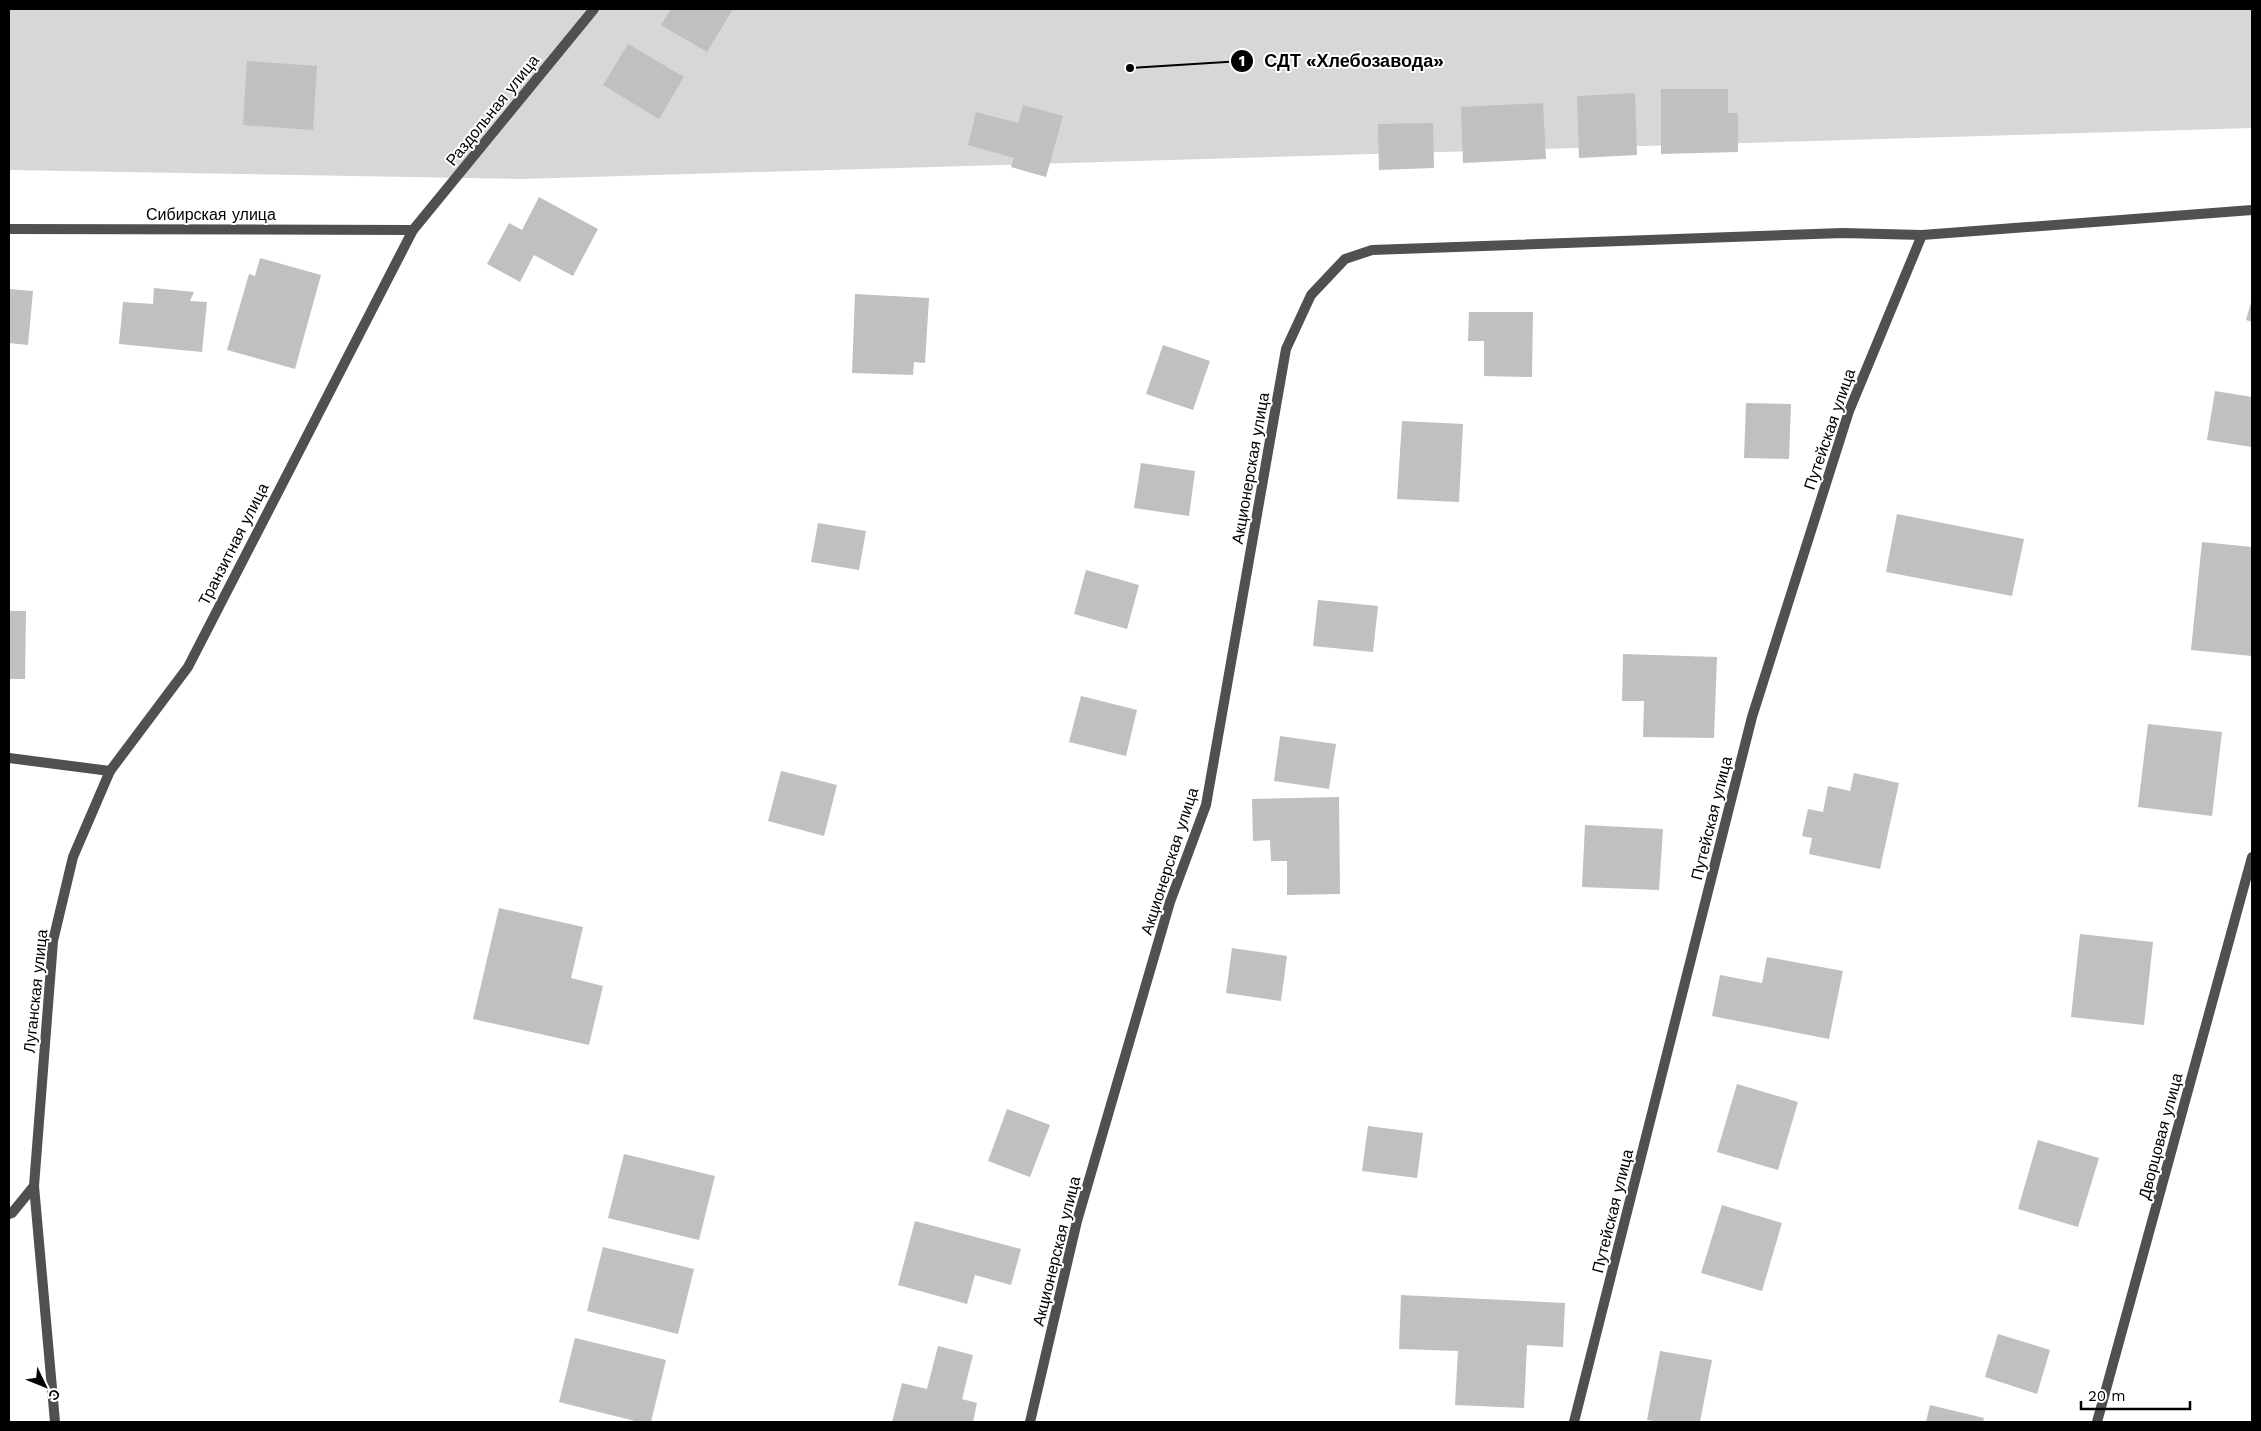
<svg xmlns="http://www.w3.org/2000/svg" width="2261" height="1431" font-family="'Work Sans',sans-serif">
	<style>
		.green { fill: #d7d7d7 }
		.building { fill: #c0c0c0 }
		.lines { fill: none; stroke-linecap: round; stroke-linejoin: round }
		.street { stroke: #505050; stroke-width: 10 }
		.labels { text-anchor: middle; stroke-width: 4; stroke-linejoin: round; paint-order: stroke }
		.street-label { font-size: 16px; fill: #000; stroke: #fff }
		.leader { fill: none; stroke: #000; stroke-width: 2 }
		.callout-dot { fill: #000; stroke: #fff; stroke-width: 2 }
		.mark-label { font-size: 15px; text-anchor: middle; font-weight: bold; fill: #fff }
		.callout-label { font-size: 18px; text-anchor: middle; font-weight: bold; fill: #000; stroke: #fff; stroke-width: 4; stroke-linejoin: round; paint-order: stroke }
	</style>
	<rect width="100%" height="100%" fill="#fff"/>
	<polygon class="green" points="9,9 2252,9 2252,128 522,179 9,170"/>
	<g class="building">
		<polygon points="671,9 733,9 707,52 661,25"/>
		<polygon points="628,44 684,77 659,119 603,85"/>
		<polygon points="247,61 317,66 313,130 243,125"/>
		<polygon points="1661,89 1728,89 1728,113 1738,113 1738,152 1661,154"/>
		<polygon points="1635,93 1637,155 1579,158 1577,96"/>
		<polygon points="1543,103 1546,159 1463,163 1461,107"/>
		<polygon points="1023,105 1063,116 1046,177 1011,167 1014,158 968,145 976,112 1018,123"/>
		<polygon points="1433,123 1434,168 1379,170 1378,124"/>
		<polygon points="539,197 598,229 573,276 534,255 520,282 487,264 509,223 522,230"/>
		<polygon points="260,258 321,275 295,369 227,350 249,274 255,276"/>
		<polygon points="154,288 194,292 190,301 207,302 202,352 119,344 123,302 153,304"/>
		<polygon points="9,289 33,291 28,345 9,343"/>
		<polygon points="855,294 929,298 925,363 914,362 913,375 852,373"/>
		<polygon points="2252,299 2252,322 2246,320"/>
		<polygon points="1469,312 1533,312 1532,377 1484,376 1484,341 1468,341"/>
		<polygon points="1163,345 1210,361 1193,410 1146,394"/>
		<polygon points="2215,391 2252,397 2252,447 2207,440"/>
		<polygon points="1746,403 1791,404 1789,459 1744,458"/>
		<polygon points="1402,421 1463,424 1459,502 1397,499"/>
		<polygon points="1141,463 1195,471 1189,516 1134,508"/>
		<polygon points="1897,514 2024,539 2012,596 1886,572"/>
		<polygon points="818,523 866,531 859,570 811,562"/>
		<polygon points="2202,542 2252,547 2252,656 2191,650"/>
		<polygon points="1086,570 1139,585 1127,629 1074,614"/>
		<polygon points="1318,600 1378,606 1373,652 1313,646"/>
		<polygon points="9,611 26,611 25,679 9,679"/>
		<polygon points="1623,654 1717,657 1714,738 1643,737 1644,701 1622,701"/>
		<polygon points="1081,696 1137,710 1126,756 1069,742"/>
		<polygon points="2148,724 2222,732 2212,816 2138,807"/>
		<polygon points="1280,736 1336,744 1329,789 1274,781"/>
		<polygon points="781,771 837,785 824,836 768,821"/>
		<polygon points="1854,773 1899,783 1880,869 1809,854 1812,838 1802,836 1808,809 1823,812 1828,786 1850,791"/>
		<polygon points="1339,797 1340,894 1287,895 1287,861 1271,861 1270,840 1253,841 1252,799"/>
		<polygon points="1585,825 1663,829 1659,890 1582,887"/>
		<polygon points="499,908 583,927 571,978 603,986 589,1045 473,1019"/>
		<polygon points="2080,934 2153,942 2144,1025 2071,1017"/>
		<polygon points="1232,948 1287,956 1281,1001 1226,993"/>
		<polygon points="1767,957 1843,971 1829,1039 1712,1016 1720,975 1762,983"/>
		<polygon points="1737,1084 1798,1102 1778,1170 1717,1152"/>
		<polygon points="1007,1109 1050,1125 1030,1177 988,1161"/>
		<polygon points="1368,1126 1423,1133 1417,1178 1362,1171"/>
		<polygon points="2038,1140 2099,1158 2078,1227 2018,1209"/>
		<polygon points="624,1154 715,1176 699,1240 608,1218"/>
		<polygon points="1722,1205 1782,1223 1762,1291 1701,1273"/>
		<polygon points="915,1221 1021,1249 1011,1285 975,1275 967,1304 898,1285"/>
		<polygon points="603,1247 694,1269 678,1334 587,1311"/>
		<polygon points="1401,1295 1565,1303 1563,1347 1527,1345 1524,1408 1455,1405 1458,1351 1399,1349"/>
		<polygon points="1998,1334 2050,1350 2037,1394 1985,1377"/>
		<polygon points="575,1338 666,1360 651,1422 639,1422 559,1402"/>
		<polygon points="938,1346 973,1355 962,1399 977,1403 973,1422 892,1422 902,1383 927,1389"/>
		<polygon points="1660,1351 1712,1360 1700,1422 1661,1422 1647,1420"/>
		<polygon points="1930,1405 1984,1418 1983,1422 1926,1422"/>
	</g>
	<g class="lines">
		<g class="street">
			<polyline points="9,229 413,230"/>
			<polyline points="9,758 110,771 188,667 413,230 594,9"/>
			<polyline points="34,1186 55,1422"/>
			<polyline points="9,1214 12,1213 34,1186 53,941 73,857 110,771"/>
			<polyline points="1030,1422 1077,1221 1170,902 1206,805 1286,349 1311,295 1345,259 1372,250 1843,233 1922,235 2252,210"/>
			<polyline points="1574,1422 1752,717 1849,411 1922,235"/>
			<polyline points="2097,1422 2252,857"/>
		</g>
	</g>
	<g class="labels">
		<g class="street-label">
			<text transform="translate(492 110) rotate(-51)" y="6">Раздольная улица</text>
			<text x="211" y="220">Сибирская улица</text>
			<text transform="translate(1829 429) rotate(-71)" y="6">Путейская улица</text>
			<text transform="translate(1250 468) rotate(-80)" y="6">Акционерская улица</text>
			<text transform="translate(233 544) rotate(-63)" y="6">Транзитная улица</text>
			<text transform="translate(1711 818) rotate(-76)" y="6">Путейская улица</text>
			<text transform="translate(1169 861) rotate(-72)" y="6">Акционерская улица</text>
			<text transform="translate(35 991) rotate(-84)" y="6">Луганская улица</text>
			<text transform="translate(2160 1136) rotate(-75)" y="6">Дворцовая улица</text>
			<text transform="translate(1612 1211) rotate(-76)" y="6">Путейская улица</text>
			<text transform="translate(1056 1251) rotate(-76)" y="6">Акционерская улица</text>
		</g>
	</g>
	<path class="leader" d="M1130 68L1242 61"/>
	<g class="callout-dot">
		<circle cx="1130" cy="68" r="5"/>
		<circle cx="1242" cy="61" r="12"/>
	</g>
	<g class="mark-label">
		<text x="1242" y="66">1</text>
	</g>
	<g class="callout-label">
		<text x="1354" y="67">СДТ «Хлебозавода»</text>
	</g>
	<rect width="2261" height="1431" fill="none" stroke="#000000" stroke-width="20"/>
	<g transform="translate(45 1386) rotate(133)" stroke="#ffffff" stroke-width="4" paint-order="stroke">
	<path d="M0-4L9 19L0 12L-9 19Z" fill="#000000"/>
	<text y="-8" font-size="14" font-weight="bold" text-anchor="middle" fill="#000000">С</text>
	</g>
	<path d="M2081 1401v8h109v-8" fill="none" stroke="#000000" stroke-width="2.5"/>
	<text x="2088" y="1401" font-size="15" fill="#000000" stroke="#ffffff" stroke-width="4" paint-order="stroke">20 m</text>
</svg>
